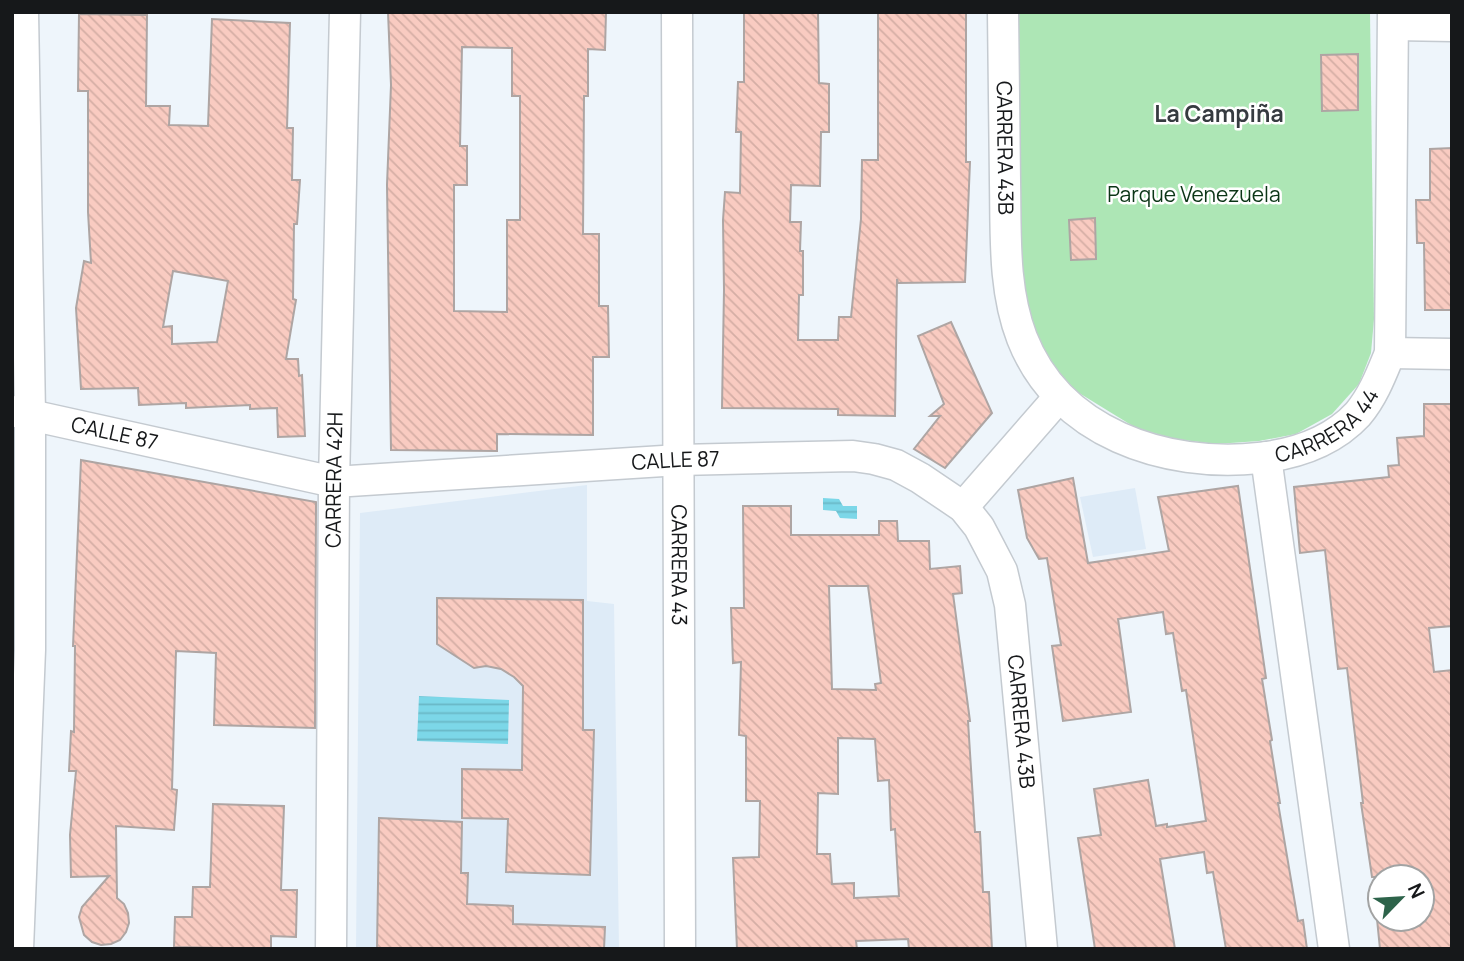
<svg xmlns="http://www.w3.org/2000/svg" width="1464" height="961" font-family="Manrope,sans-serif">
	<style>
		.built { fill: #deebf7 }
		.park { fill: #ade6b5 }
		.water { fill: url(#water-rules) }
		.building { fill: url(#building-back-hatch); stroke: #aea5a3; stroke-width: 2; fill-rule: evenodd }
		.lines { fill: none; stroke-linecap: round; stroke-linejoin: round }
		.minor-casing { stroke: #c4cad0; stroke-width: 33 }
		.minor { stroke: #fff; stroke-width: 30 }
		.labels { text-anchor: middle; stroke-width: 5; stroke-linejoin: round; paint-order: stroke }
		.street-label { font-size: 21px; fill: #16181a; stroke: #fff }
		.park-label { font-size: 21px; fill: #0b3516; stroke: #fff }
		.neighbourhood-label { font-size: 23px; font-weight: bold; fill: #363b40; stroke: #fff }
	</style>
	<defs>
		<pattern id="water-rules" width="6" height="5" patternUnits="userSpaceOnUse" patternTransform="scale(1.75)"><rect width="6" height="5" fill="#7cd7e8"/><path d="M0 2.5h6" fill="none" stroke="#6ab8c6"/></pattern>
		<pattern id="building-back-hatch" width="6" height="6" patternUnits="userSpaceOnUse" patternTransform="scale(1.75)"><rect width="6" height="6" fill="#f9cbc1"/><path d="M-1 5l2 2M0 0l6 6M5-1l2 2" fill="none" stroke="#d5aea5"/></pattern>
	</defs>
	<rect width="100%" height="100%" fill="#eef5fb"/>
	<g class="built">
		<polygon points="587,485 587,601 614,604 619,949 356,949 360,513"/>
		<polygon points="1135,488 1146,549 1093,557 1080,497"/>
	</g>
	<polygon class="park" points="1017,12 1370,12 1374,319 1371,353 1359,384 1332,414 1296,434 1259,441 1216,444 1175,439 1136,428 1066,385 1029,326 1019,281"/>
	<g class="water">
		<polygon points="823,498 839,499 843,506 857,506 857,519 840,518 836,511 823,510"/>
		<polygon points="419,696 509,700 508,744 417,741"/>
	</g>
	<g class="building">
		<path d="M388,12h218l-1,38 -17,-1v47h-4l-1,138h16v72h9l1,51h-16v78l-96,-1v17l-106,-1 -4,-265 4,-100zM462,47l50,1v48h8v124h-13v92l-53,-1v-126h13v-39h-7z"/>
		<polygon points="744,12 818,12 819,83 829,84 829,132 821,132 820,186 791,185 790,222 801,222 800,251 803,251 803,295 799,295 798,340 838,340 839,317 851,317 861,219 862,160 878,160 878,12 966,12 966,162 970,162 965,282 898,283 897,279 895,416 838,415 838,409 722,408 724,290 723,220 725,192 740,193 741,132 736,132 738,82 744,82"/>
		<path d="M79,14l68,1 -1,91h24l-1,19 39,1 4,-107 78,4 -3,105h6l-1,52h8l-3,44h-3l-1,75 3,1 -10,59h12l1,17 3,-1 3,61 -27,1 -1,-29 -27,1v-4l-64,3v-5l-47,2 -1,-17 -57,1 -5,-81 8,-47 7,2 -3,-51v-121h-10zM173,271l55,10 -11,61 -45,2v-18l-9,1z"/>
		<polygon points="1358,54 1358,110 1322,111 1321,55"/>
		<polygon points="1452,148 1452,310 1425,310 1424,243 1417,243 1416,200 1430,200 1430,149"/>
		<polygon points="1095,218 1096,259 1071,260 1069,220"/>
		<polygon points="951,322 992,413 945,468 914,449 940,416 930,416 944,404 918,336"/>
		<polygon points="1424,404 1452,404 1452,626 1429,628 1434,672 1452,670 1452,949 1380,949 1377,919 1422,919 1422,877 1372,877 1361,803 1363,803 1347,668 1338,669 1325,550 1300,553 1294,487 1389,477 1388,466 1399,465 1397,438 1424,436"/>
		<polygon points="81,460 316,502 315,728 214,725 216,653 176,651 172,789 177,790 174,830 116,826 117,898 124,904 128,913 129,923 126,932 120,940 111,944 101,945 92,942 84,935 79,917 82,907 109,876 71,877 70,835 76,771 69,771 71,731 74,732 75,646 73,646"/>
		<polygon points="1073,478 1088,563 1169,551 1158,497 1238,486 1266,678 1262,679 1272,740 1270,741 1280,803 1278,803 1298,921 1303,920 1307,949 1226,949 1213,872 1207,873 1204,852 1160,859 1175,949 1095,949 1078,838 1101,835 1094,789 1148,780 1156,826 1167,824 1167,827 1206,821 1186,690 1182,691 1173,633 1166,634 1163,612 1118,619 1131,712 1063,721 1052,646 1061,645 1047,558 1039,559 1027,538 1018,490"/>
		<path d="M743,506h48v29h88v-14h18l1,20h31l1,28 30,-3 2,27 -9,1 17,127h-2l7,111h5l3,60h6l3,57h-83l-1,-10 -52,2 1,8h-120l-4,-91 26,-1 1,-56h-14v-65l-7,-1 2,-73 -8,1 -2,-55h13zM829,586h39l13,97 -6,1 1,6 -44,-1zM838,738l37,1 3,42 11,-1 2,50 4,-1 4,67 -45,2v-15l-22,1 -2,-30h-13l1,-61 20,1z"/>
		<polygon points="437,598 583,600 583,730 594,730 590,875 506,872 508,819 462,818 462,769 522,770 523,686 514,677 501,669 486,666 474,668 437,644"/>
		<polygon points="213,804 284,806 281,890 297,890 296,937 271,936 271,949 174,947 175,917 192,917 193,887 210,887"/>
		<polygon points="379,818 462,822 461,873 468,873 467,904 513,906 513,924 605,927 604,949 377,949"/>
	</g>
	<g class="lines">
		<g class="minor-casing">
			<g id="minor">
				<path id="s1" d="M677,12l3,937"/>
				<path id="s2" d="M1003,12c1,57 1,113 2,170 1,52 -2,107 17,156 37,95 143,130 237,120 36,-4 73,-16 99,-44 15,-18 23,-39 32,-61l3,-341"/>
				<polyline points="1394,25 1452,26"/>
				<polyline points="1390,353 1452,354"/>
				<path id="s3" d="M12,411l322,71 345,-22 174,-4 21,3 22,6 24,13 43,29 16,20 10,19 13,25 8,34 32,344"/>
				<polyline points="1266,457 1334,949"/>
				<polyline points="963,507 1059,397"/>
				<polyline points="18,949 30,650 30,414 23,12"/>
				<path id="s4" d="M331,949l3,-467 11,-470"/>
			</g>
		</g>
		<use href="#minor" class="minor"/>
	</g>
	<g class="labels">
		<g class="street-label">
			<text dy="7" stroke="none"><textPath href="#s2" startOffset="136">CARRERA 43B</textPath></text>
			<text dy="7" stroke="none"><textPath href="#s2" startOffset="691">CARRERA 44</textPath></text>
			<text dy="7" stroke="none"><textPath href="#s3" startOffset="105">CALLE 87</textPath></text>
			<text dy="7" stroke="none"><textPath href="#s3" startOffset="672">CALLE 87</textPath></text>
			<text dy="7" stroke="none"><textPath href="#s4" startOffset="469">CARRERA 42H</textPath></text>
			<text dy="7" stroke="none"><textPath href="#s1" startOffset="553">CARRERA 43</textPath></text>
			<text dy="7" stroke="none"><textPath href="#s3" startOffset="1200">CARRERA 43B</textPath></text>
		</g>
		<g class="park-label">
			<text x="1194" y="202">Parque Venezuela</text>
		</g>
		<g class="neighbourhood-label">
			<text x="1219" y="122">La Campiña</text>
		</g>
	</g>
	<rect width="1464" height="961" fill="none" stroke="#16181a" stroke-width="28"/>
	<g transform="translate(1401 898) rotate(65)"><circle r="33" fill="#ffffff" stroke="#a2a3a3" stroke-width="2"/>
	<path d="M0-5L12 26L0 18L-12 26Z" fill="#2d634a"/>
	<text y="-10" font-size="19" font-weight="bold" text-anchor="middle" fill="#16181a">N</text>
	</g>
</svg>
